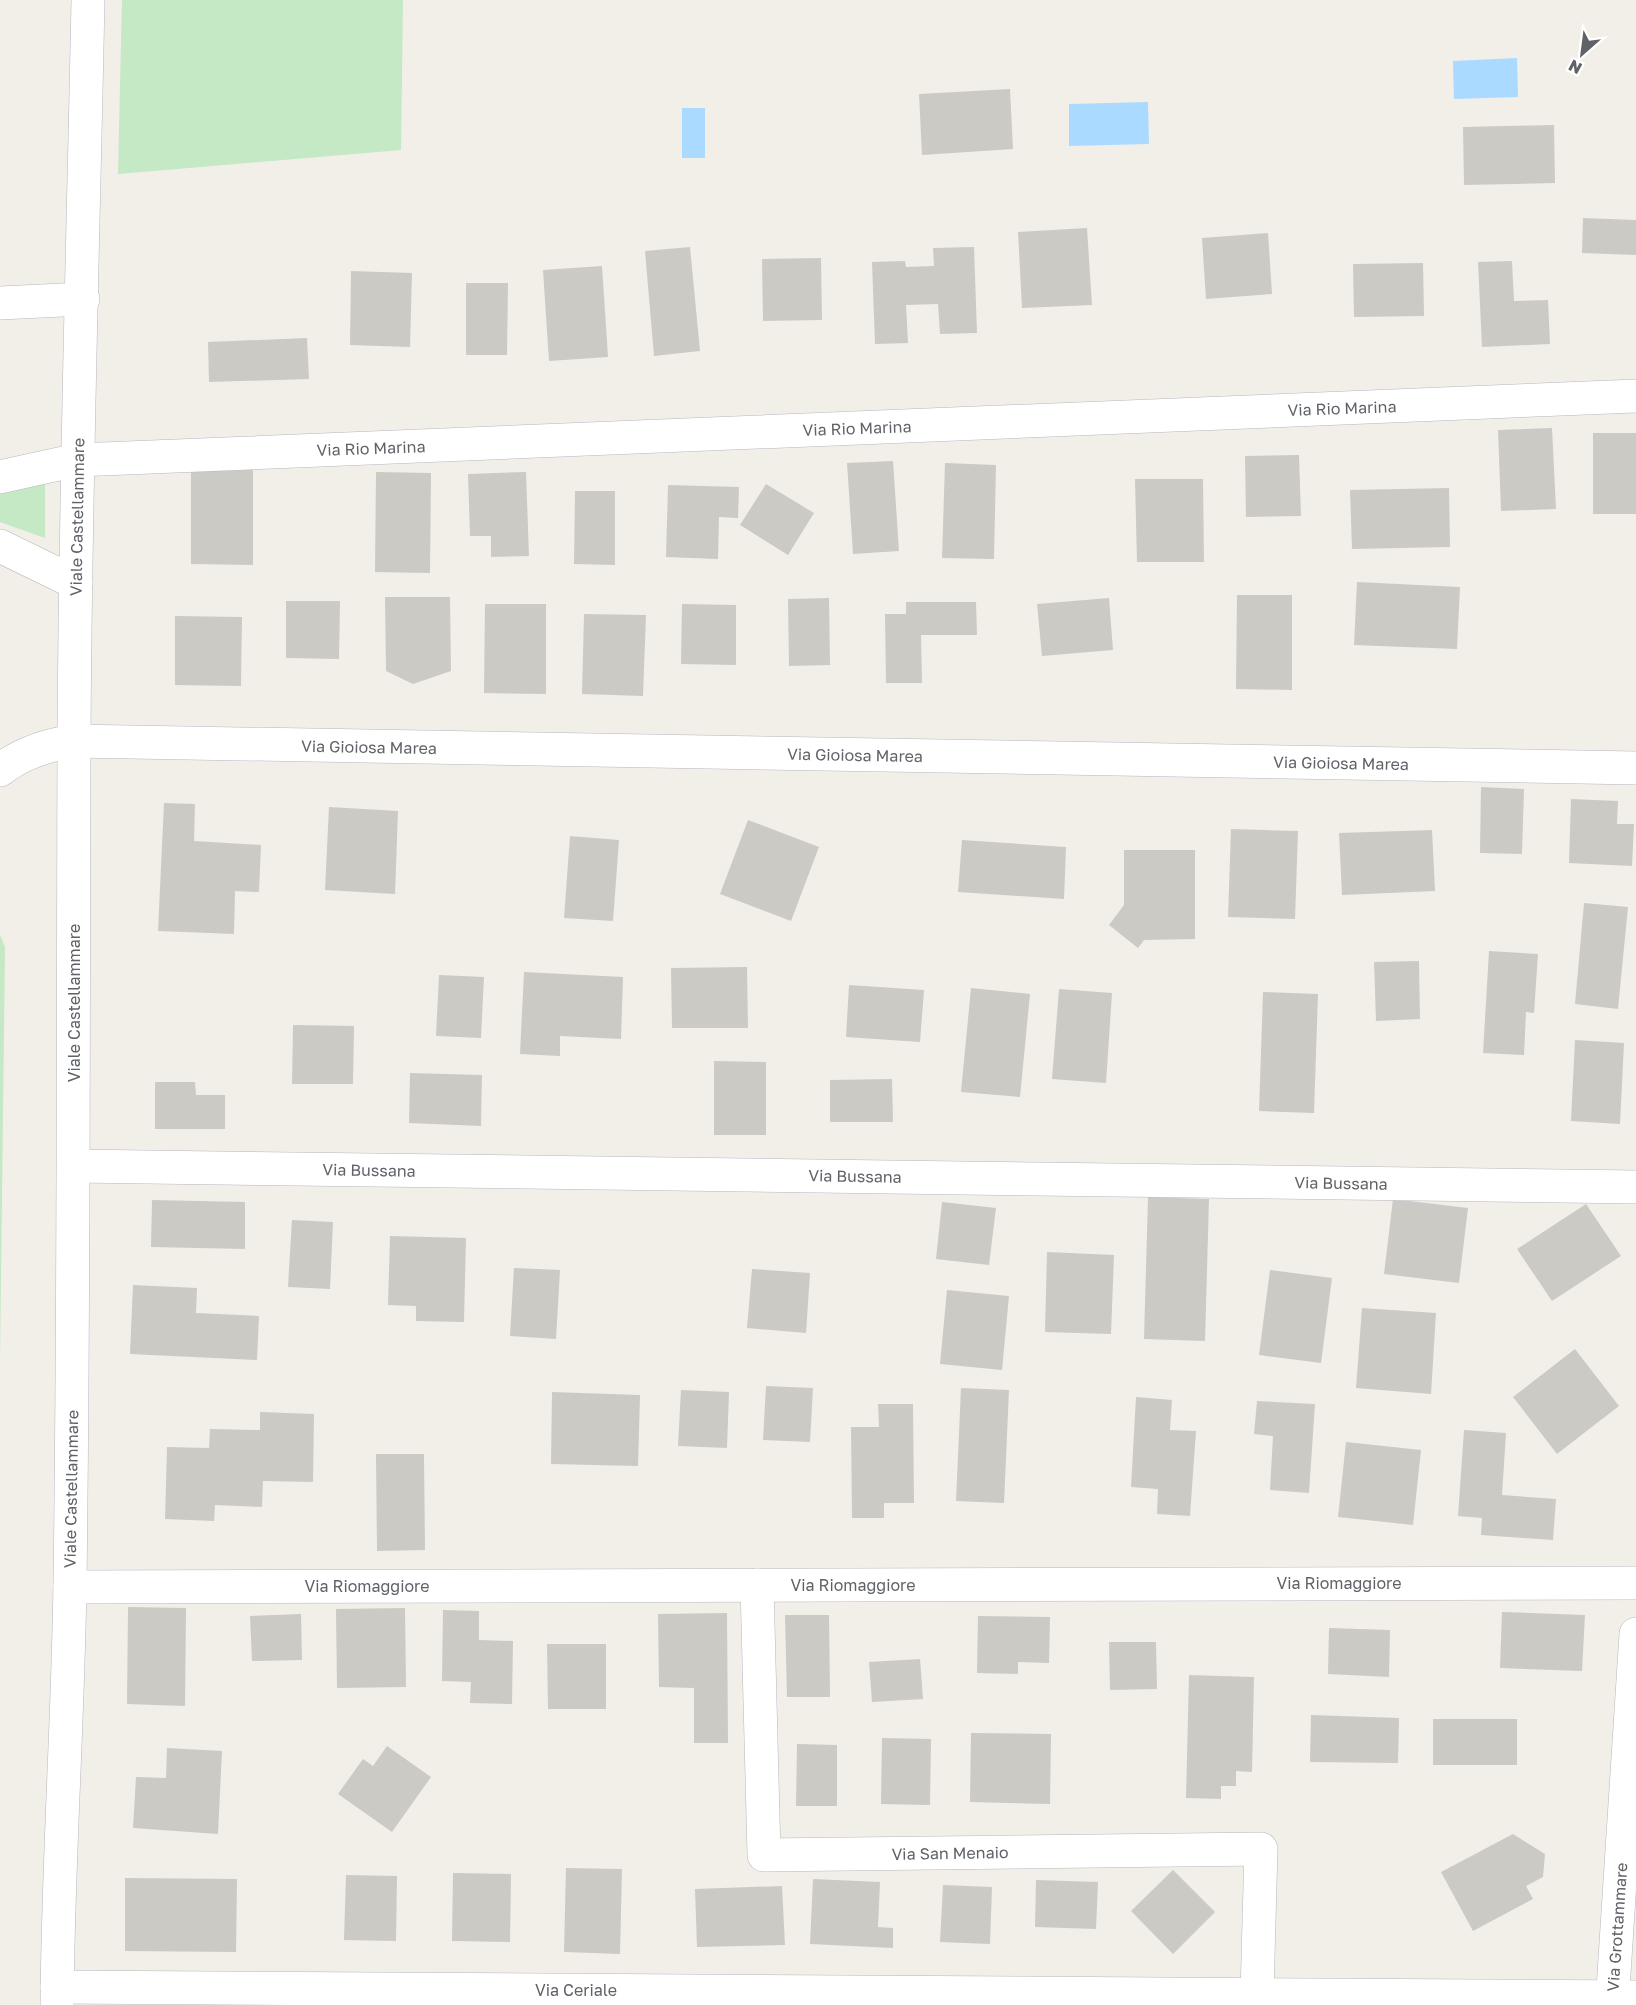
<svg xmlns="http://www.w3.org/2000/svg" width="1636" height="2005" font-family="'Golos Text',sans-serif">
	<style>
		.green { fill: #c5e8c5 }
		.water { fill: #aadaff }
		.building { fill: #cccac5 }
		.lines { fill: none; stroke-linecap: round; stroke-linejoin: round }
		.minor-casing { stroke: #b5b8bc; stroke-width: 34 }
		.minor { stroke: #fff; stroke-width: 33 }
		.labels { text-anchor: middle; stroke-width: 4.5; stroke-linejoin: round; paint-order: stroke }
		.street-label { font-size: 16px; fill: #5f6368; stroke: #fff }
	</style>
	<rect width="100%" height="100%" fill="#f1efe8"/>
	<g class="green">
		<polygon points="122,0 403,0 401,150 118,174"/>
		<polygon points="45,481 45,538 0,522 0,490"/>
		<polygon points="0,935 5,947 0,1362"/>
	</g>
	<g class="water">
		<polygon points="1517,58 1518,97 1454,99 1453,61"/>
		<polygon points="1148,102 1149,144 1069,146 1069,104"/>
		<rect x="682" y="108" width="23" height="50"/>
	</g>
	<g class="building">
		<polygon points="1010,89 1013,149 922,155 919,94"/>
		<polygon points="1554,125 1555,183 1464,185 1463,127"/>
		<polygon points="1583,218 1636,220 1636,255 1582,253"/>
		<polygon points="1087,228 1092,305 1022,308 1018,232"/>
		<polygon points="1268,233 1272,294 1206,299 1202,238"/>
		<polygon points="690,247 700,351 654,356 645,251"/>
		<polygon points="974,247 977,333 940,334 938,304 906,305 908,343 875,344 872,262 905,261 906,267 934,266 933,248"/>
		<polygon points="821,258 822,320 763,321 762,259"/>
		<polygon points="1512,261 1514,301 1548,300 1550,344 1482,347 1478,262"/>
		<polygon points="1423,263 1424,316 1354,317 1353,264"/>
		<polygon points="602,266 608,357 549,361 543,270"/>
		<polygon points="351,271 412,273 410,347 350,345"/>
		<polygon points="466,283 508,283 507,355 466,355"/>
		<polygon points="307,338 309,379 209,382 208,342"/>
		<polygon points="1552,428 1556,509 1501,511 1498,430"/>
		<rect x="1593" y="433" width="43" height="81"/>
		<polygon points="1299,455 1301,516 1246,517 1245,456"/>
		<polygon points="893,461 899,551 853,554 847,463"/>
		<polygon points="945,463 996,465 994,559 942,558"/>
		<polygon points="253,470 253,565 191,564 191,471"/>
		<polygon points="376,472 431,473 430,573 375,572"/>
		<polygon points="526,472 529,556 491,557 491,536 470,536 468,474"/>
		<polygon points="1135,479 1203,479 1204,562 1137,562"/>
		<polygon points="766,484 814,513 788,555 740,525"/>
		<polygon points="668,485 739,487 738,518 719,517 718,559 666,557"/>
		<polygon points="1449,488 1450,547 1352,549 1350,490"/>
		<polygon points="575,491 615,491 615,565 574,564"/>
		<polygon points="1357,582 1460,587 1457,649 1354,645"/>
		<polygon points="1237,595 1292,595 1292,690 1236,689"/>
		<polygon points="385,597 450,597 451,671 413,684 386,671"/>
		<polygon points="829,598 830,665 789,666 788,599"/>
		<polygon points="1109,598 1113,650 1042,656 1037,604"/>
		<polygon points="286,601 340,601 339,659 286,658"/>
		<polygon points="906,602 976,602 977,635 921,635 922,683 886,683 885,614 906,614"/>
		<polygon points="485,604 546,604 546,694 484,693"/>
		<polygon points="682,604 736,605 736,665 681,664"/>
		<polygon points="584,614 646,615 643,696 582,694"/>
		<polygon points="175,616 242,617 241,686 175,685"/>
		<polygon points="1481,787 1524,789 1522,854 1480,853"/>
		<polygon points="1571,799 1618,801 1617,824 1634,824 1632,866 1569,863"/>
		<polygon points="164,803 195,804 194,841 261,845 259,892 235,891 234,934 158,931"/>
		<polygon points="329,807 398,811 395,894 325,890"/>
		<polygon points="748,820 819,847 791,921 720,894"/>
		<polygon points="1231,829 1298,831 1295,919 1228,917"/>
		<polygon points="1432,830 1435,891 1342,895 1339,833"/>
		<polygon points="570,836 619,840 613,921 564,918"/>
		<polygon points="962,840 1066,847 1064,899 958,892"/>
		<polygon points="1124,850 1195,850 1195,939 1144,940 1138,948 1109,925 1124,905"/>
		<polygon points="1584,903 1628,907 1618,1009 1575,1004"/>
		<polygon points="1489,951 1538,954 1534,1013 1526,1012 1524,1055 1483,1053"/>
		<polygon points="1419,961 1420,1019 1376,1021 1374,962"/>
		<polygon points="747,967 748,1028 672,1028 671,968"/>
		<polygon points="524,972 623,977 621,1039 560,1036 560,1056 520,1054"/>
		<polygon points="439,975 484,977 481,1038 436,1036"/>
		<polygon points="849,985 924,990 920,1042 846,1037"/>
		<polygon points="971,988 1030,994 1020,1097 961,1092"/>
		<polygon points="1059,989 1112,993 1106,1083 1052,1079"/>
		<polygon points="1263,992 1318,994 1314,1113 1259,1111"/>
		<polygon points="293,1025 354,1026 353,1084 292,1084"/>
		<polygon points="1575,1040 1624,1043 1620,1124 1571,1121"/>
		<polygon points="714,1061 766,1062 766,1135 714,1135"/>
		<polygon points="410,1073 482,1075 481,1126 409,1123"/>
		<polygon points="892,1079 893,1122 830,1122 830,1080"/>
		<polygon points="155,1082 195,1082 196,1095 225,1095 225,1129 155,1129"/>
		<polygon points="1148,1197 1209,1199 1205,1341 1144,1339"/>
		<polygon points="1393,1199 1468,1208 1459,1283 1384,1274"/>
		<polygon points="152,1200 245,1202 245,1249 151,1247"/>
		<polygon points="942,1202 996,1208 989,1265 936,1259"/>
		<polygon points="1586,1204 1621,1256 1552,1301 1517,1249"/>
		<polygon points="292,1220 333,1222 330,1289 288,1287"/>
		<polygon points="390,1236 466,1238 464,1322 416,1321 416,1306 388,1305"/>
		<polygon points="1047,1252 1114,1255 1111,1334 1045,1332"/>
		<polygon points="514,1268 560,1270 556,1339 510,1336"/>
		<polygon points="752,1269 810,1273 806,1333 747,1328"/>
		<polygon points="1270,1270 1332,1278 1321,1363 1259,1355"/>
		<polygon points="133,1285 197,1288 196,1313 259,1316 257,1360 130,1354"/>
		<polygon points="947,1290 1009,1296 1002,1370 940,1364"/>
		<polygon points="1362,1308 1436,1313 1431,1394 1356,1388"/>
		<polygon points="1575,1349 1619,1406 1557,1454 1513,1397"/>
		<polygon points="766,1386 813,1388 810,1442 763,1440"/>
		<polygon points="961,1388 1009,1390 1004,1503 956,1501"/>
		<polygon points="681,1390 729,1392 727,1448 678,1446"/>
		<polygon points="552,1392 640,1395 638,1466 551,1464"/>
		<polygon points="1136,1397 1172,1400 1170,1430 1196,1431 1190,1516 1157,1514 1158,1489 1131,1487"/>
		<polygon points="1257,1401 1315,1404 1309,1493 1270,1490 1273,1436 1254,1434"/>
		<polygon points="878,1404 913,1404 914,1503 884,1503 884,1518 852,1518 851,1427 879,1427"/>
		<polygon points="260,1412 314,1414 313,1482 263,1481 262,1507 215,1505 214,1521 165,1519 167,1447 209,1448 210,1429 260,1430"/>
		<polygon points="1464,1430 1506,1433 1502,1495 1556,1499 1553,1540 1481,1535 1482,1518 1458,1516"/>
		<polygon points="1346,1442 1421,1450 1413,1525 1338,1517"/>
		<polygon points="376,1454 424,1454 425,1550 377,1551"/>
		<polygon points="128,1607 186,1608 185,1706 127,1704"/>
		<polygon points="405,1608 406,1687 337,1688 336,1609"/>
		<polygon points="443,1610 479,1611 479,1640 513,1641 512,1704 470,1703 471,1682 442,1681"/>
		<polygon points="1502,1612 1585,1615 1582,1671 1500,1668"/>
		<polygon points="727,1613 728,1743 694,1743 694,1688 659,1687 658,1614"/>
		<polygon points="301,1614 302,1660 252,1661 250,1616"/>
		<polygon points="785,1615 829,1615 830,1697 787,1697"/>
		<polygon points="978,1616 1050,1617 1049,1663 1018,1662 1018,1674 977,1673"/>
		<polygon points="1329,1628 1390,1630 1389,1677 1328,1674"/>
		<polygon points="1109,1642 1156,1642 1157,1689 1110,1690"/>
		<polygon points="547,1644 606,1644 606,1709 548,1709"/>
		<polygon points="920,1659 923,1699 872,1702 869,1662"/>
		<polygon points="1189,1675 1254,1677 1252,1772 1236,1771 1236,1786 1221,1786 1221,1799 1186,1798"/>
		<polygon points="1311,1715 1399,1718 1398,1763 1310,1762"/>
		<rect x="1433" y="1719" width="84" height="46"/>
		<polygon points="971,1733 1051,1734 1050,1804 970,1802"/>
		<polygon points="882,1738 931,1739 930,1805 881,1804"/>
		<polygon points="797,1744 837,1745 837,1806 796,1806"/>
		<polygon points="387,1746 431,1777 392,1832 338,1794 363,1759 373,1766"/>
		<polygon points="167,1748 222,1751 218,1834 133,1828 136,1777 166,1778"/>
		<polygon points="1513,1834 1545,1854 1543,1877 1526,1886 1533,1899 1473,1931 1441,1872"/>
		<polygon points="566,1868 622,1869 620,1954 564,1952"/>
		<polygon points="1173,1870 1215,1912 1173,1954 1131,1911"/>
		<polygon points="453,1873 511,1874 510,1942 452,1941"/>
		<polygon points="346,1875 397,1876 396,1941 344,1940"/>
		<polygon points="125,1878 237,1879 236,1952 125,1951"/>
		<polygon points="813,1879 880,1882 878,1927 893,1928 893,1948 810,1944"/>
		<polygon points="1036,1880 1098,1882 1096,1929 1035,1927"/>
		<polygon points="943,1885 992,1887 990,1944 940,1942"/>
		<polygon points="782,1886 785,1945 697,1947 695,1889"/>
	</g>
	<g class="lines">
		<g class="minor-casing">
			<g id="minor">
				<polyline points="0,303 83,299"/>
				<polyline points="0,477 77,460 1636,396"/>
				<polyline points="0,546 76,583"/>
				<path d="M0,770c22,-17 46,-25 74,-29l1562,27"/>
				<polyline points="74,1166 1636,1187"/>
				<polyline points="757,1585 764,1855 1261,1849 1257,1994"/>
				<polyline points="70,1587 1636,1583"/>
				<polyline points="57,1987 1636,1997"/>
				<path d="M57,2005c1,-141 11,-282 13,-423 4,-279 3,-558 4,-836 1,-249 9,-497 14,-746"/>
				<polyline points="1612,2005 1636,1634"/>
			</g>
		</g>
		<use href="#minor" class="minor"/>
	</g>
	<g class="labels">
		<g class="street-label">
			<text transform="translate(1342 408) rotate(-2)" y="6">Via Rio Marina</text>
			<text transform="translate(857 428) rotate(-2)" y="6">Via Rio Marina</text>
			<text transform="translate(371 448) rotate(-2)" y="6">Via Rio Marina</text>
			<text transform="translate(77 517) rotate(-89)" y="6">Viale Castellammare</text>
			<text transform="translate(369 747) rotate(1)" y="6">Via Gioiosa Marea</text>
			<text transform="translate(855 755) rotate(1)" y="6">Via Gioiosa Marea</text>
			<text transform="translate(1341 763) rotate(1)" y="6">Via Gioiosa Marea</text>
			<text transform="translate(74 1003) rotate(-90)" y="6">Viale Castellammare</text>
			<text transform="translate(369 1170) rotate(1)" y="6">Via Bussana</text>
			<text transform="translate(855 1176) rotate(1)" y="6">Via Bussana</text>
			<text transform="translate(1341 1183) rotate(1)" y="6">Via Bussana</text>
			<text transform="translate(71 1489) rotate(-89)" y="6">Viale Castellammare</text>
			<text x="1339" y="1589">Via Riomaggiore</text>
			<text x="853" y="1591">Via Riomaggiore</text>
			<text x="367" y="1592">Via Riomaggiore</text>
			<text transform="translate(950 1853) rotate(-1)" y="6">Via San Menaio</text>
			<text transform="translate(1617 1927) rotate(-86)" y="6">Via Grottammare</text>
			<text x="576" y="1996">Via Ceriale</text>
		</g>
	</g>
	<g transform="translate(1582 54) rotate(208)" stroke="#ffffff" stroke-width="4.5" paint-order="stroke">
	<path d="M0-4.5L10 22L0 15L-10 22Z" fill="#5f6368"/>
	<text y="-9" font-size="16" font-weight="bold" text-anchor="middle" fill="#5f6368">N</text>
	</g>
</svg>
